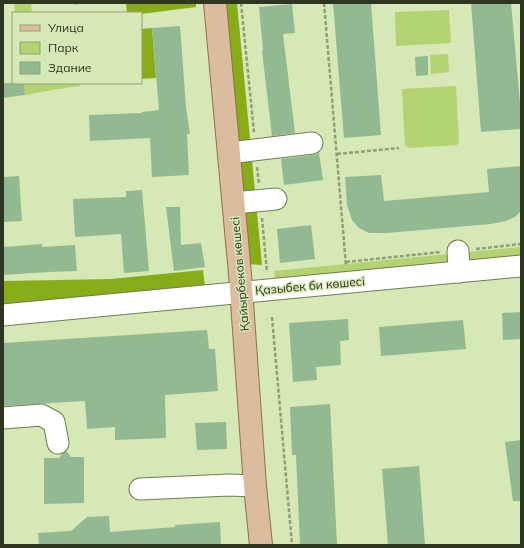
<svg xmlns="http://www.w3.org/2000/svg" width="524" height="548" font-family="Mulish,sans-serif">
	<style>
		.green { fill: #b3d372 }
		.forest { fill: #87ac18 }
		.building { fill: #92b991 }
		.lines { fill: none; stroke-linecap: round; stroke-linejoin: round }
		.minor-casing { stroke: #6e7e4f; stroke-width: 23 }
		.major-casing { stroke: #907049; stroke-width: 24 }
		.path { stroke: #919f79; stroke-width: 2.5; stroke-dasharray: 4 2; stroke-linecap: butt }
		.minor { stroke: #fff; stroke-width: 21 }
		.major { stroke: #dcbc9f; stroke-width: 22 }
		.labels { text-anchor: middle; stroke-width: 3; stroke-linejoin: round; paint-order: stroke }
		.street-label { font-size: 12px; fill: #2e3521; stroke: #d5e8b5 }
	</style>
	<rect width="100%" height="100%" fill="#d5e8b5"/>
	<g class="green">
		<polygon points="14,3 31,3 32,13 15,13"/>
		<polygon points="449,10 451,43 396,46 395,12"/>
		<polygon points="448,54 449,72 431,74 430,55"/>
		<polygon points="24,83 80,83 80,86 59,89 25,95"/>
		<polygon points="456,86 459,142 457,145 409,148 405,145 402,89"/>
		<polygon points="521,247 521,262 276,285 274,271"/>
	</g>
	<g class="forest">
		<polygon points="126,3 196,3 196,7 141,14 127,13"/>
		<polygon points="224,3 237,3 262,265 247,264"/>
		<polygon points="152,28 156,78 141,79 141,29"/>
		<polygon points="203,270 205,287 3,307 3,281 111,279"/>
	</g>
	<g class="building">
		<polygon points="333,3 371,3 381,135 344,138"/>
		<polygon points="471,3 511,3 521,114 521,129 481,132"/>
		<polygon points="292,4 295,33 283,34 295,133 272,136 262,51 263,50 259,7"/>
		<polygon points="180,26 186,107 190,134 187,134 189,175 152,177 150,138 90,141 89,115 142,113 142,112 159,110 152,28"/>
		<polygon points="428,56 428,75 416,76 415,57"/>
		<polygon points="3,83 24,83 25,95 3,98"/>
		<polygon points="319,153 323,180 284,185 281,159 313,155"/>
		<polygon points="521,166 521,211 515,217 506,221 491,224 387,233 369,233 359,228 352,220 347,205 345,177 381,175 384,201 489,192 487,169"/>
		<polygon points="19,176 22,221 3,222 3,177"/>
		<polygon points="142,190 149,271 124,273 121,234 75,237 73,199 126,197 126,191"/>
		<polygon points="166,207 180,207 181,245 201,243 205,267 174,271"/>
		<polygon points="311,225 315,259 280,263 277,229"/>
		<polygon points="42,244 42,247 75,245 77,271 49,272 3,275 3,247"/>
		<polygon points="521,312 521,339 503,340 502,313"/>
		<polygon points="348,319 349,340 340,341 341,365 316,367 317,380 293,382 289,323"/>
		<polygon points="463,320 466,349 381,356 379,327"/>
		<polygon points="207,330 209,349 215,349 218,391 165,395 166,438 115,440 115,427 87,429 85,401 3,406 3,343"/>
		<polygon points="330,404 337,545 300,545 296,455 292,455 290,407"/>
		<polygon points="226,422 227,449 197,450 195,423"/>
		<polygon points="521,440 521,501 513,501 505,442"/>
		<polygon points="66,451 71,457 84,457 84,503 44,504 44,458 59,458 62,454"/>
		<polygon points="419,466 425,545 388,545 382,469"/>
		<polygon points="109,516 110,532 175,527 175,525 220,522 221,545 39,545 38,533 71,531 87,517"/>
	</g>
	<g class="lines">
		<g class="minor-casing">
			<g id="minor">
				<polyline points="229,153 312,143"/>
				<polyline points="234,203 276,199"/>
				<polyline points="458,251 459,272"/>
				<polyline points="3,315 521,266"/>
				<polyline points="3,418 41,415 54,422 58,443"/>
				<polyline points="140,489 229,485 255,486"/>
			</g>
		</g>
		<g class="major-casing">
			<polyline id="major" points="215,3 240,274 255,486 261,545"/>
		</g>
		<g class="path">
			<polyline points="74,3 80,3"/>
			<polyline points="241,3 254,132"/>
			<polyline points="324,3 346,266"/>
			<polyline points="337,154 399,148"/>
			<polyline points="257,167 259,184"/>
			<polyline points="262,218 267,272"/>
			<polyline points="476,249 521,244"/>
			<polyline points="346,262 441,252"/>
			<polyline points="272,317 292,545"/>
		</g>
		<use href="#minor" class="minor"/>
		<use href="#major" class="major"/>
	</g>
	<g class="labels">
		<g class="street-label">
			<text transform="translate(240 274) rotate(-95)" y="4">Қайырбеков көшесі</text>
			<text transform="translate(310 286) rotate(-5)" y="4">Қазыбек би көшесі</text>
		</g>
	</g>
	<rect width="524" height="548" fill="none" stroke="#2e3521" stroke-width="8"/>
	<rect x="12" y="12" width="130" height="72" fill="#d5e8b5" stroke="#92a07a"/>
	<rect x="20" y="25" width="20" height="6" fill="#dcbc9f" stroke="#92a07a"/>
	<text x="48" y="32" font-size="12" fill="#2e3521">Улица</text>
	<rect x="20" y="42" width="20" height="12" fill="#b3d372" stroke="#92a07a"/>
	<text x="48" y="52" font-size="12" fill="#2e3521">Парк</text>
	<rect x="20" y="62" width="20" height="12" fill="#92b991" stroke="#92a07a"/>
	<text x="48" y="72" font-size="12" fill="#2e3521">Здание</text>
</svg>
